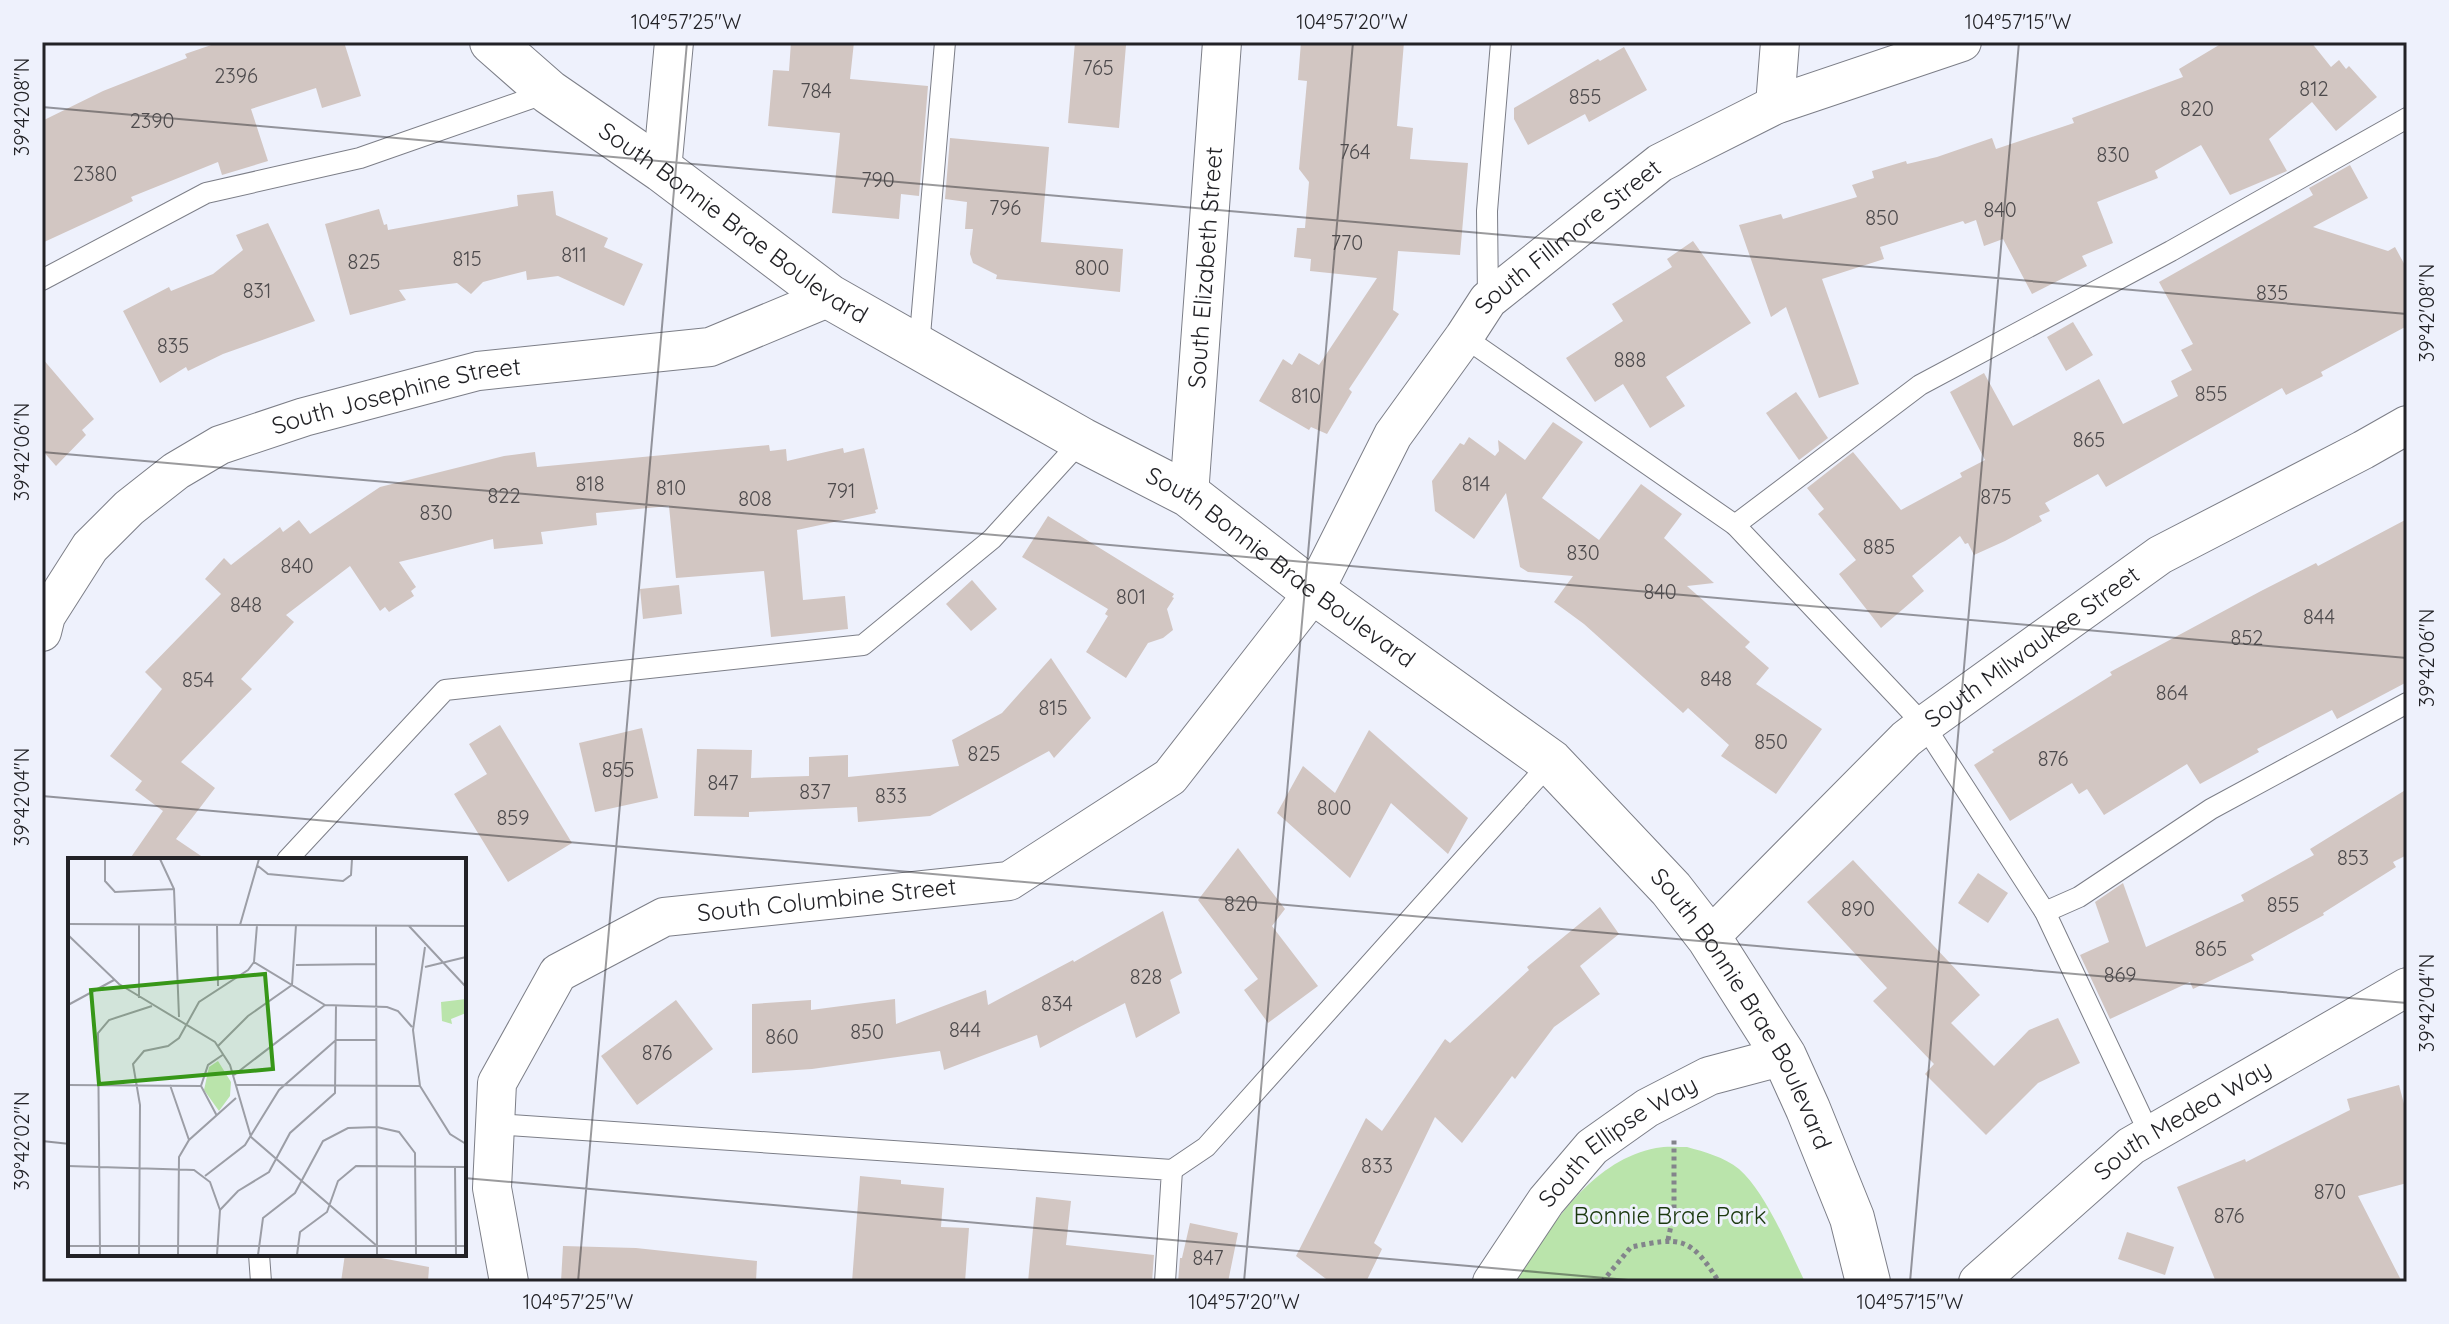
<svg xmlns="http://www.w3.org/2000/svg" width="2449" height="1324" font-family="Quicksand,sans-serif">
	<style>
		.green { fill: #bae4ab }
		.building { fill: #d2c6c2 }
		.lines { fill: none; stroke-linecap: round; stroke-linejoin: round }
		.lane-casing { stroke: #7c7e87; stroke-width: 22 }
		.street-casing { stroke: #7c7e87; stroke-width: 40 }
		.secondary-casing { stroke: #7c7e87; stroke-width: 46 }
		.path { stroke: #83848b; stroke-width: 5; stroke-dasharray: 4 4; stroke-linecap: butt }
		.lane { stroke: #fff; stroke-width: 20 }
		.street { stroke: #fff; stroke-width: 38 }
		.secondary { stroke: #fff; stroke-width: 44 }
		.ticks { fill: none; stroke: #222226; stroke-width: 2; stroke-opacity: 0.45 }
		.labels { text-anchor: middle; stroke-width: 6; stroke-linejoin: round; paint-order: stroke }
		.number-label { font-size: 20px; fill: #4e4b4d }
		.street-label { font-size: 24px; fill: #222226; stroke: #eef1fc }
		.park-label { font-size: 24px; fill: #1b390e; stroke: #eef1fc }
		.inset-road { fill: none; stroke: #9c9ea6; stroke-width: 2 }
		.view { fill: #379718; fill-opacity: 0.15; stroke: #379718; stroke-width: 4 }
		.inset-edge { fill: none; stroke: #222226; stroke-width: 4 }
		.neatline { fill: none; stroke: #222226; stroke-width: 3 }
		.ticks-label { font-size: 20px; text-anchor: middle; fill: #222226 }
	</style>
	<rect width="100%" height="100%" fill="#eef1fc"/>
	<path class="green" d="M1687,1147c18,5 37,10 52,22 26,22 51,82 66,113h-291c35,-52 75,-121 142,-134 10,-2 21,-1 31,-1z"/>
	<g class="building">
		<polygon points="220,42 344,42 361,96 322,108 316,88 251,109 268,161 222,175 218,162 131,197 133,201 42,243 42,121 103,91 187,58 185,54"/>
		<polygon points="791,42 854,42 850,79 928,86 919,196 901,194 899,219 832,213 840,133 768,126 773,70 789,71"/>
		<polygon points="1075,42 1116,42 1116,44 1126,45 1119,128 1068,123"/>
		<polygon points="1301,42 1404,42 1397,126 1413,128 1410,159 1468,163 1460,255 1398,251 1393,310 1399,314 1349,389 1352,392 1327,434 1311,427 1309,430 1259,401 1283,359 1292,365 1299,353 1319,365 1377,278 1310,271 1311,259 1294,257 1297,228 1305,228 1309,182 1299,169 1307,81 1298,80"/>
		<polygon points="2224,42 2311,42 2331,67 2339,60 2346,69 2349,66 2377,97 2336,131 2312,102 2269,139 2287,171 2230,195 2201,145 2155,171 2158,178 2097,202 2113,243 2082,256 2087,266 2032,294 2003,239 1984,246 1976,220 1965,224 1963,221 1880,247 1884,259 1822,279 1859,384 1819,398 1786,307 1771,317 1739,225 1781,214 1783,219 1857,197 1852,185 1874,178 1872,171 1906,161 1907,164 1937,157 1992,138 1996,149 2074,123 2072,118 2183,77 2179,69"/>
		<polygon points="1624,47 1647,90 1589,122 1585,114 1528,145 1514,119 1514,108 1598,59 1600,61"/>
		<polygon points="950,138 1049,147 1041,242 1123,249 1120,292 996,279 997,275 973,263 970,254 973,229 965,229 967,202 945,199"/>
		<polygon points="2350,165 2368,198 2313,227 2388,251 2395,247 2407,269 2407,326 2321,372 2323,376 2286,395 2282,388 2106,487 2098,474 2045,503 2050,511 2039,516 2042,521 2005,541 1974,555 1968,543 1965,544 1960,536 1912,576 1924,591 1881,628 1839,574 1856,560 1818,514 1824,509 1807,488 1853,452 1901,510 1962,477 1960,473 1985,460 1950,392 1984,373 2013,426 2099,379 2123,424 2178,396 2171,381 2192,370 2181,350 2193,344 2159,282 2313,195 2309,188"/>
		<polygon points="553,191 556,215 608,238 604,247 643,264 624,306 558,276 527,280 526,271 483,282 471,294 457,283 399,290 406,300 350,315 325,224 379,209 384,225 387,224 388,230 518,206 517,195"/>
		<polygon points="268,223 315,321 223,354 188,371 186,367 160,383 123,311 169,287 171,291 213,274 243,250 236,235"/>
		<polygon points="1693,241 1751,323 1666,377 1685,406 1650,428 1623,384 1595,402 1566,358 1623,321 1612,304 1672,267 1667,259"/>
		<polygon points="2073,322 2093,355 2066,371 2047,337"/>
		<polygon points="42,358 94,419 82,430 86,435 56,466 42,450"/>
		<polygon points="1796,392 1828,438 1799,460 1766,413"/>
		<polygon points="1553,422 1583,442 1542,498 1599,540 1641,484 1682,514 1664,538 1714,583 1687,586 1750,642 1745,647 1769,668 1756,684 1822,729 1776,794 1721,756 1729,745 1688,708 1683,713 1584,624 1554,602 1573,576 1528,572 1520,567 1506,493 1474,539 1435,511 1432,481 1460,443 1464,445 1469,437 1495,456 1499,451 1498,440 1525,460"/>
		<polygon points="769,445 770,451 786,449 787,461 843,448 844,453 864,448 878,509 875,510 876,513 797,530 803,600 845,596 848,629 771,637 764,571 676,578 669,506 596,513 597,525 541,532 543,544 494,549 493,539 399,562 416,587 411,591 414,596 389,612 385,607 380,611 350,566 286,615 294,622 241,679 252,689 181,762 215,788 176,839 207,860 129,860 163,811 135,790 142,781 110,756 162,689 145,672 221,594 205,579 224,558 231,565 280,527 283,532 299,520 310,534 380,487 504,456 535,452 537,467"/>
		<polygon points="1048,516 1174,594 1172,597 1174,598 1167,609 1173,630 1163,638 1148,643 1126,678 1086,652 1108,616 1105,614 1108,609 1022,557"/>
		<polygon points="2407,519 2407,682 2337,719 2332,710 2257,749 2259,752 2200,784 2187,764 2104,815 2087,789 2079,794 2072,783 2010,821 1974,765 1994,752 1992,750 2112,675 2110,672 2261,591 2316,563 2318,566"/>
		<polygon points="972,580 997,609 971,631 946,604"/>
		<polygon points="679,585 682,614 643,619 640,589"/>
		<polygon points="1051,658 1091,718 1054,758 1049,751 930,816 858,822 857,807 749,812 749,817 694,816 697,749 752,750 751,778 809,776 809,757 848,755 848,777 959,766 952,740 1002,713"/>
		<polygon points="500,725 572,843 508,882 454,794 487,774 469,744"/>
		<polygon points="642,728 658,798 595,812 579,743"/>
		<polygon points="1369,730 1468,818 1448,854 1391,803 1350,878 1277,813 1303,766 1335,793"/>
		<polygon points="2407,789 2407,855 2393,862 2396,867 2323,913 2324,915 2251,955 2254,960 2193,989 2190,982 2110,1019 2080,955 2109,942 2095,902 2123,883 2146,947 2244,901 2241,895 2314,855 2310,849"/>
		<polygon points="1238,848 1285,909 1272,926 1318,986 1268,1023 1244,990 1258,979 1198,900"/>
		<polygon points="1853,860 1980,995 1951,1023 1994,1066 2029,1030 2058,1018 2080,1063 2038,1083 1986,1135 1925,1074 1934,1064 1873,1001 1887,988 1807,902"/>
		<polygon points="1978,873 2008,893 1988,923 1958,903"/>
		<polygon points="1600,907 1619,934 1580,966 1600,994 1554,1027 1515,1079 1512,1076 1462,1143 1435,1117 1374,1243 1382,1249 1366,1282 1330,1282 1296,1256 1366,1118 1382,1131 1445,1039 1450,1043 1529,970 1527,967"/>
		<polygon points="1163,911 1182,973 1170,980 1180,1013 1136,1038 1125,1003 1040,1048 1037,1035 944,1070 940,1051 812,1069 752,1073 752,1004 811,1000 811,1010 895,999 896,1024 986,990 988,1005 1073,960 1074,962"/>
		<polygon points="676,1000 713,1049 637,1105 601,1056"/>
		<polygon points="2399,1085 2407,1115 2407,1183 2358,1196 2402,1282 2216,1282 2177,1187 2245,1159 2246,1162 2350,1110 2347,1099"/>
		<polygon points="860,1176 901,1180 901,1184 944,1188 941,1227 969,1228 965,1282 852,1282"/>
		<polygon points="1036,1197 1071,1201 1066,1245 1154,1255 1152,1282 1028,1282"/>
		<polygon points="1190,1223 1238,1233 1228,1282 1178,1282 1180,1258 1182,1258"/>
		<polygon points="2127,1232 2174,1247 2165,1275 2118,1259"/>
		<polygon points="563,1246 636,1248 757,1261 756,1282 561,1282"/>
		<polygon points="345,1254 360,1254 429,1267 428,1282 341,1282"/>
	</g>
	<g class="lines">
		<g class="lane-casing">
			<g id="lane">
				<polyline points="42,280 206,193 360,158 549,92"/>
				<polyline points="1488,300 1487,211 1501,42"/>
				<polyline points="1464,337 1735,525 1924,725 2045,912 2150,1135"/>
				<polyline points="919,347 945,42"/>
				<polyline points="1735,525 1920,385 2171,251 2407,118"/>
				<polyline points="287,860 445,690 863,645 992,539 1082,440"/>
				<polyline points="2045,912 2079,897 2211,809 2407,703"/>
				<polyline points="495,1124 1172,1170 1165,1282"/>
				<polyline points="1172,1170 1206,1147 1551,762"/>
				<polyline points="259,1254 261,1282"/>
			</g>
		</g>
		<g class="street-casing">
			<g id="street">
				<polyline points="1775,105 1780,42"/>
				<polyline points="662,170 674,42"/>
				<path id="s1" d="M1189,495l33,-453"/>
				<path id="s2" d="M42,632l4,-16 44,-69 39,-39 47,-37 44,-26 84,-28 174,-46 232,-24 120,-50"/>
				<path id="s3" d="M1709,938l197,-199 18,-14 236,-170 203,-105 44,-25"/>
				<path id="s4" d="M509,1282l-17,-94 5,-105 61,-110 106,-56 345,-36 161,-104 144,-185 79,-157 71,-98 24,-37 172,-137 115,-58 187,-63"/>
				<path id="s5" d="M1492,1282l54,-81 46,-54 55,-39 62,-32 75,-20"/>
				<path id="s6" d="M1978,1282l153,-136 276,-159"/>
			</g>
		</g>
		<g class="secondary-casing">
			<g id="secondary">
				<path id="s7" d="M492,42l57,50 113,78 168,127 252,143 107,55 125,97 237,170 120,127 38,49 75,118 24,53 44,109 16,64"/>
			</g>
		</g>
		<g class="path">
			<polyline points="1668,1240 1674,1211 1674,1137"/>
			<path d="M1602,1282l29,-35c50,-10 59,-11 88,35"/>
		</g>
		<use href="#lane" class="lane"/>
		<use href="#street" class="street"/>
		<use href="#secondary" class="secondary"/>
	</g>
	<path class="ticks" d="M42,107l2365,207M42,452l2365,206M42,796l2365,207M42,1141l28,3M464,1178l1187,104M578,1282l109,-1240M1244,1282l109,-1240M1910,1282l109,-1240"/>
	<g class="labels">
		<g class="number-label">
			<text x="1098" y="75">765</text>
			<text x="236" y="83">2396</text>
			<text x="2314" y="96">812</text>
			<text x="816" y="98">784</text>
			<text x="1585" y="104">855</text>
			<text x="2197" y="116">820</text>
			<text x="152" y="128">2390</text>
			<text x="1355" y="159">764</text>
			<text x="2113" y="162">830</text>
			<text x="95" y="181">2380</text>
			<text x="878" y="187">790</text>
			<text x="1005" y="215">796</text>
			<text x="2000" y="217">840</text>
			<text x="1882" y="225">850</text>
			<text x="1347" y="250">770</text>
			<text x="574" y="262">811</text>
			<text x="467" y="266">815</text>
			<text x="364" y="269">825</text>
			<text x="1092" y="275">800</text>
			<text x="257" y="298">831</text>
			<text x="2272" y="300">835</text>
			<text x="173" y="353">835</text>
			<text x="1630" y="367">888</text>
			<text x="2211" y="401">855</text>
			<text x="1306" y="403">810</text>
			<text x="2089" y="447">865</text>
			<text x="590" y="491">818</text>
			<text x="1476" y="491">814</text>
			<text x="671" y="495">810</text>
			<text x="841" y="498">791</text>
			<text x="504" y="503">822</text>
			<text x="1996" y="504">875</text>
			<text x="755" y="506">808</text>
			<text x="436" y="520">830</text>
			<text x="1879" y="554">885</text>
			<text x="1583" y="560">830</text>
			<text x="297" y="573">840</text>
			<text x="1660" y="599">840</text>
			<text x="1131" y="604">801</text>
			<text x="246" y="612">848</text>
			<text x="2319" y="624">844</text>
			<text x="2247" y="645">852</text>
			<text x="1716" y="686">848</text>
			<text x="198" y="687">854</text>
			<text x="2172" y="700">864</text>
			<text x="1053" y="715">815</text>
			<text x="1771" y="749">850</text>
			<text x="984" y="761">825</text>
			<text x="2053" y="766">876</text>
			<text x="618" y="777">855</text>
			<text x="723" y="790">847</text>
			<text x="815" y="799">837</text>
			<text x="891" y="803">833</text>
			<text x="1334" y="815">800</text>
			<text x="513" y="825">859</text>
			<text x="2353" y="865">853</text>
			<text x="1241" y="911">820</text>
			<text x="2283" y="912">855</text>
			<text x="1858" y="916">890</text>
			<text x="2211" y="956">865</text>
			<text x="2120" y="982">869</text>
			<text x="1146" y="984">828</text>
			<text x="1057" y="1011">834</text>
			<text x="965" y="1037">844</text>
			<text x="867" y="1039">850</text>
			<text x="782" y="1044">860</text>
			<text x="657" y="1060">876</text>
			<text x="1377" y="1173">833</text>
			<text x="2330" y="1199">870</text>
			<text x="2229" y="1223">876</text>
			<text x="1208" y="1265">847</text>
		</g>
		<g class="street-label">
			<text dy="8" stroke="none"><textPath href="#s7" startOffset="302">South Bonnie Brae Boulevard</textPath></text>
			<text dy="8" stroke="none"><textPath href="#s4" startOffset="1662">South Fillmore Street</textPath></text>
			<text dy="8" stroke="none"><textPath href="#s1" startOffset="228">South Elizabeth Street</textPath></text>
			<text dy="8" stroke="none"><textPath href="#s2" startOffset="448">South Josephine Street</textPath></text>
			<text dy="8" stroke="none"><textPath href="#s7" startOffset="950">South Bonnie Brae Boulevard</textPath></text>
			<text dy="8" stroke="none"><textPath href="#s3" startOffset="436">South Milwaukee Street</textPath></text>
			<text dy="8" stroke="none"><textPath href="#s4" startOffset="610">South Columbine Street</textPath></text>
			<text dy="8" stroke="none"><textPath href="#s7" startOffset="1598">South Bonnie Brae Boulevard</textPath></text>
			<text dy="8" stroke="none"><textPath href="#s6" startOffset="262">South Medea Way</textPath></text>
			<text dy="8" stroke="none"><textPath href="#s5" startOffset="192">South Ellipse Way</textPath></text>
		</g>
		<g class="park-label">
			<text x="1670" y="1224">Bonnie Brae Park</text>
		</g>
	</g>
	<g transform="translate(68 858)">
		<rect width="398" height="398" fill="#eef1fc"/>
		<path d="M398,141v14l-15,6 1,5 -10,-3 -1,-19zM150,203l13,21 -1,14 -11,15 -15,-21 5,-23z" fill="#bae4ab"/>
		<path class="inset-road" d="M37,1v22l10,11 59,-3M92,1l14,30 5,128M190,8l10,8 75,7 8,-6 1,-16M0,66l398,2M149,67l1,61M172,67l19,-66M308,68l1,329M341,68l57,61M0,77l51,49 96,58 15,23 21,72 126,109M357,89l-12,83 7,56 30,48 16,10M186,104l71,43 62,2 11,4 14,16M228,107l80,-1M357,109l41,-10M71,140v-73M0,147l46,-25M150,188l30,-30 44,-31 4,-60M166,217l91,-70M0,227l133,1M102,227l19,55M167,227l185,1M149,258l-16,-30 7,-21 16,-11M0,308l126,4 16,12 10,28M387,309l1,88M137,318l40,-31 34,-55 57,-50h40M0,388h398M32,397l-2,-222 11,-13 43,-14M71,397l1,-150 -7,-41 11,-13 24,-5 11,-8 20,-36 49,-32 6,-8 3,-37M110,397l1,-98 10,-17 47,-42M149,397l3,-45 18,-19 31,-19 21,-39 45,-40 1,-87M190,397l5,-37 32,-25 28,-52 25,-13 29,-1 22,5 16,21 1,102M229,397l3,-23 27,-20 11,-31 18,-15 110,1"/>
		<path class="view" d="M197,116l8,95 -174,15 -8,-94z"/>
		<rect width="398" height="398" class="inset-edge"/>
	</g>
	<rect width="2449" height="1324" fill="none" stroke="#eef1fc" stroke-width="88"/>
	<rect x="44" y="44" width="2361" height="1236" class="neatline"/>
	<g class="ticks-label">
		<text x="686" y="29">104°57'25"W</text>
		<text x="1352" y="29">104°57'20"W</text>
		<text x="2018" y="29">104°57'15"W</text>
		<text transform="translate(22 107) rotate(-90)" y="7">39°42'08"N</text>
		<text transform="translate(2427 313) rotate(-90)" y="7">39°42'08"N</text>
		<text transform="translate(22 452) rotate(-90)" y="7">39°42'06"N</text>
		<text transform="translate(2427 658) rotate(-90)" y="7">39°42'06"N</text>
		<text transform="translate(22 797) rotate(-90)" y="7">39°42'04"N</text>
		<text transform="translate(2427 1003) rotate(-90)" y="7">39°42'04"N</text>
		<text transform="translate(22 1141) rotate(-90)" y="7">39°42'02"N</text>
		<text x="578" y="1309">104°57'25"W</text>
		<text x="1244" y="1309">104°57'20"W</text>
		<text x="1910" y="1309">104°57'15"W</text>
	</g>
</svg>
